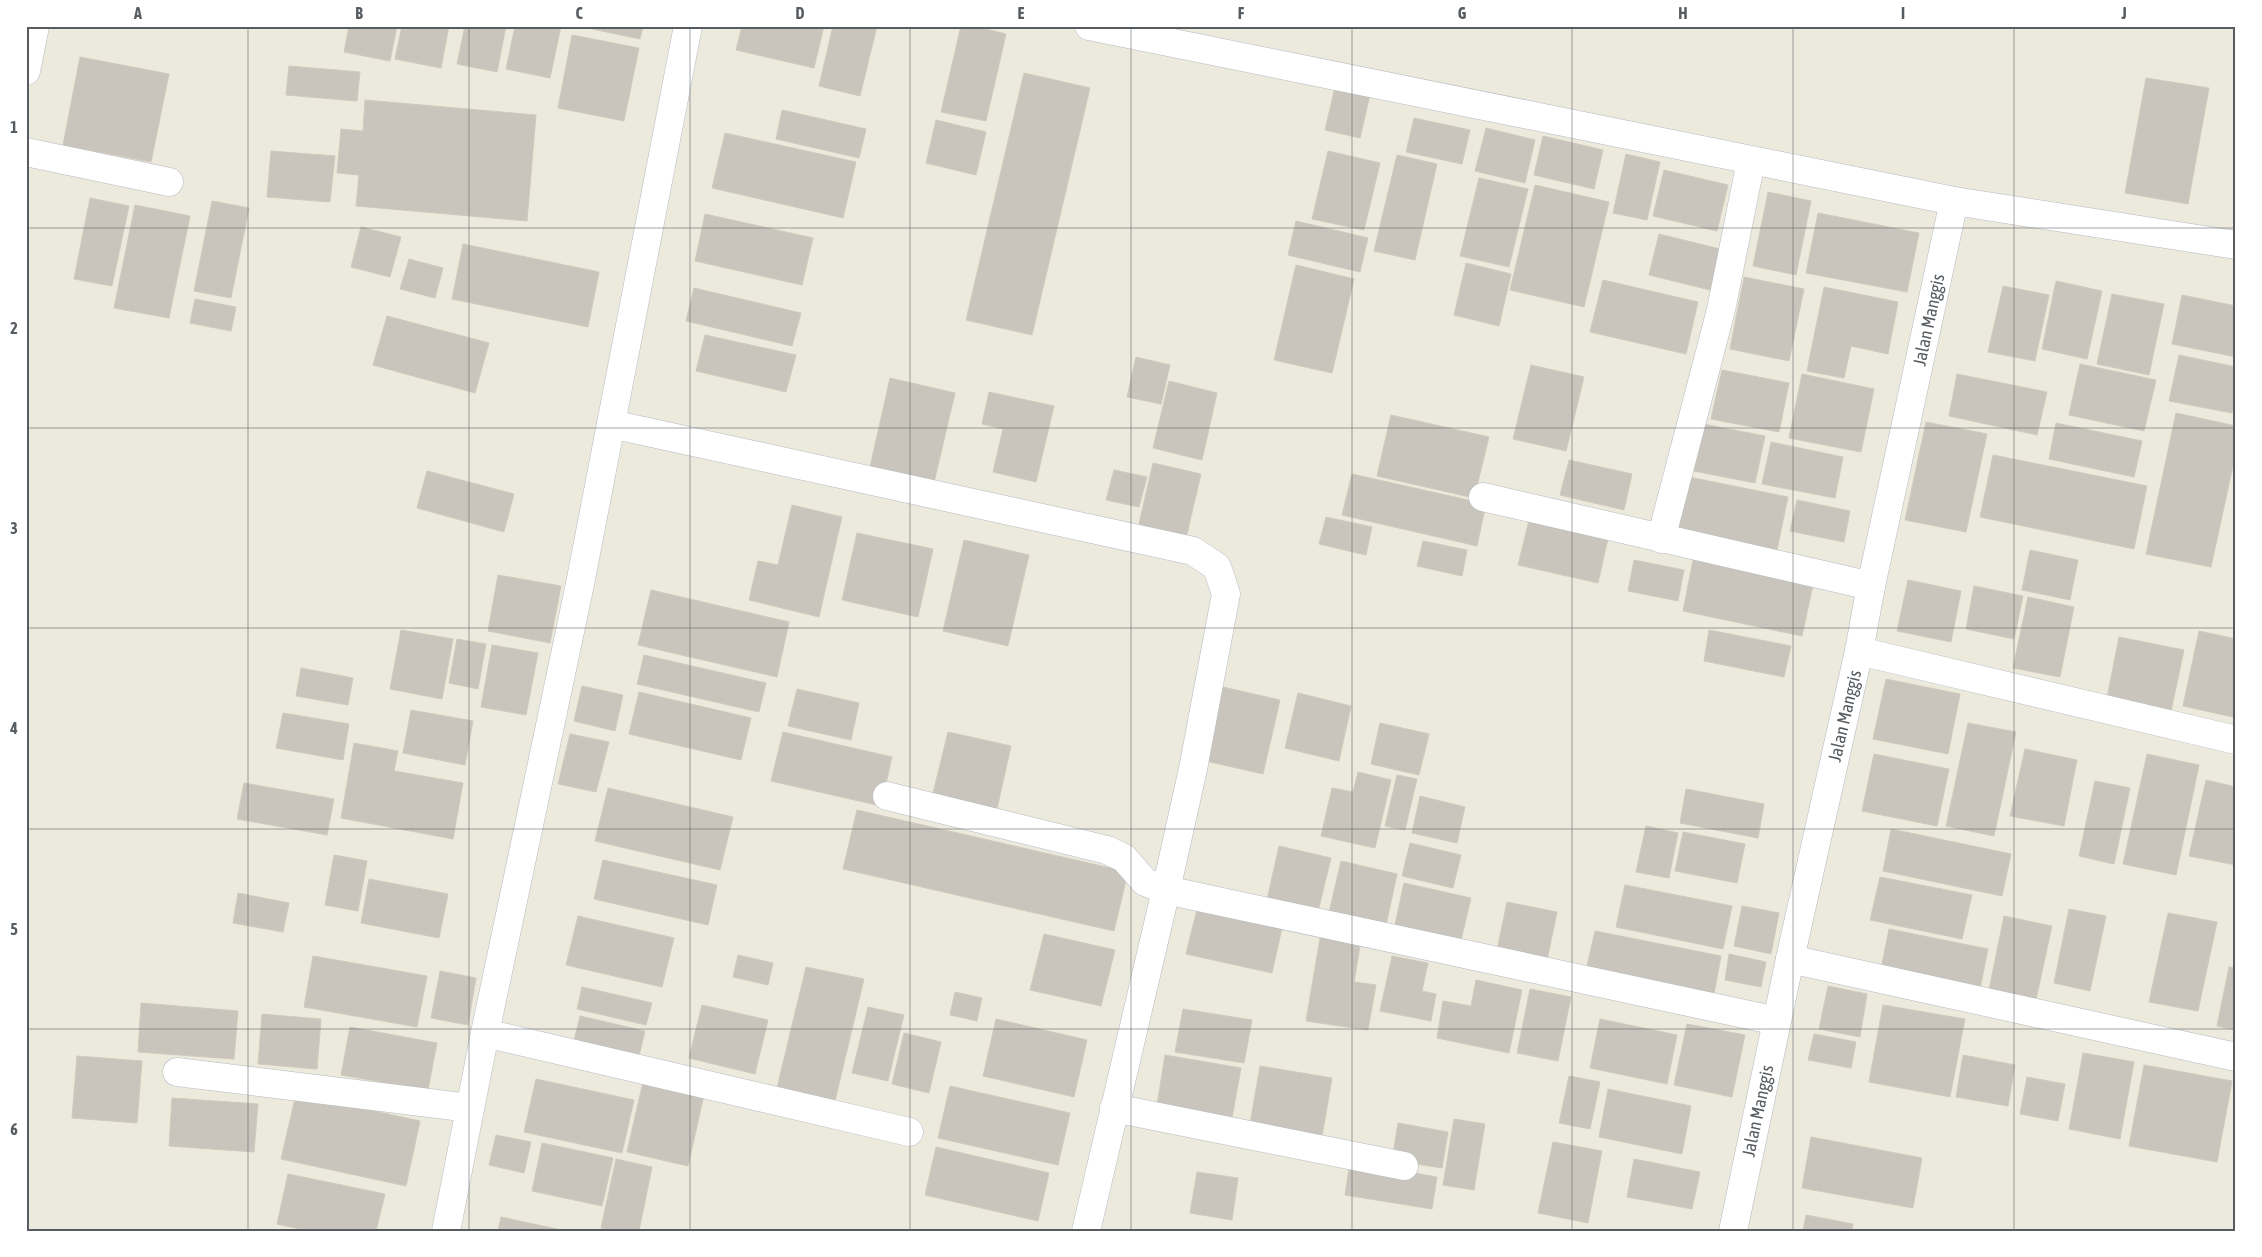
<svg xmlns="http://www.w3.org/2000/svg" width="2262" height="1257" font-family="'Asap Condensed',sans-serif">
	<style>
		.building { fill: #c9c5bd; stroke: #d1cabc }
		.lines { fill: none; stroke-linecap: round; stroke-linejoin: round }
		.minor-casing { stroke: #b6babf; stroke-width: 29 }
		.minor { stroke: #fff; stroke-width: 28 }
		.grid { fill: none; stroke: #575c61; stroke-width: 1; stroke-opacity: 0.55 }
		.labels { text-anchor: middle; stroke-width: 4; stroke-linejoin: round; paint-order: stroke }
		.street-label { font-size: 18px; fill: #575c61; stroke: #fff }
		.neatline { fill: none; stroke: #575c61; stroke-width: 2 }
		.grid-label { font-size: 16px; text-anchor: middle; font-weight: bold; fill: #575c61 }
	</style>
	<rect width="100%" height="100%" fill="#ece9dd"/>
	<g class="building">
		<polygon points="349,26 397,26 390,61 344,52"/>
		<polygon points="402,26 449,26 441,68 395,59"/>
		<polygon points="465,26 506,26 497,72 457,64"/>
		<polygon points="515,26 561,26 550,78 506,69"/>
		<polygon points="578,26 643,26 640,39"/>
		<polygon points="742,26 824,26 814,68 736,50"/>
		<polygon points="833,26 877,26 860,96 819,86"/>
		<polygon points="961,26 973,26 1006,34 986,121 941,112"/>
		<polygon points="572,35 639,48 624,121 558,108"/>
		<polygon points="80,57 169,74 151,162 63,145"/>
		<polygon points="289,66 360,72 357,101 286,95"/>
		<polygon points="1024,73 1090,88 1032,335 966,320"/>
		<polygon points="2146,78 2209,88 2188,204 2125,193"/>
		<polygon points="1335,87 1370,95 1360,138 1325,130"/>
		<polygon points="365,100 536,115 527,221 356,206 359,175 337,173 341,129 363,131"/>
		<polygon points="782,110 866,129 859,158 776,139"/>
		<polygon points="1414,118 1470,130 1462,164 1406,152"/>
		<polygon points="936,120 986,132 976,175 926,163"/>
		<polygon points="1486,128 1535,140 1525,183 1475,171"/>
		<polygon points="725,133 856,162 843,218 712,188"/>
		<polygon points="1543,136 1603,150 1594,189 1534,175"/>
		<polygon points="271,151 335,156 330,202 267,197"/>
		<polygon points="1328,151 1380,163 1364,230 1312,219"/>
		<polygon points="1626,154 1660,162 1647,220 1613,213"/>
		<polygon points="1397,155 1437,164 1415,260 1374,251"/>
		<polygon points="1664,170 1728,185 1717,231 1653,216"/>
		<polygon points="1479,178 1528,189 1509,267 1460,256"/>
		<polygon points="1535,185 1609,202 1584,307 1510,290"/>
		<polygon points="1768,192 1811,201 1796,275 1753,266"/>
		<polygon points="90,198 129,206 112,286 74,279"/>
		<polygon points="212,201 249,208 231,298 194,291"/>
		<polygon points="135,205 190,216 169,318 114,308"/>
		<polygon points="1818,213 1919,233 1907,292 1806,273"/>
		<polygon points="705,214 813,238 802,285 695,261"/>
		<polygon points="1296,221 1368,238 1360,272 1288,255"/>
		<polygon points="361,227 401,237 390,277 351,267"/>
		<polygon points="1659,234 1720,249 1710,290 1649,275"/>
		<polygon points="463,244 599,272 588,327 452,299"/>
		<polygon points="409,259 443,268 435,298 400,289"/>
		<polygon points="1466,263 1511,274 1499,326 1454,315"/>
		<polygon points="1296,265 1354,279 1332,373 1274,360"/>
		<polygon points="1744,277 1804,289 1789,361 1730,349"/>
		<polygon points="1603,280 1698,302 1686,354 1590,332"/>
		<polygon points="2056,281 2102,291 2087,359 2042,349"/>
		<polygon points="2003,286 2049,295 2035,361 1988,352"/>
		<polygon points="1824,287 1898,302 1888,354 1851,346 1844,378 1807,371"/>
		<polygon points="694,288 801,313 792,346 686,321"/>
		<polygon points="2112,294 2164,304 2149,375 2097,364"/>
		<polygon points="2182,295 2236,306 2236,357 2172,344"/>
		<polygon points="195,299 236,307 231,331 190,323"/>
		<polygon points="387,316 489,343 475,393 373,365"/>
		<polygon points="705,335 796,355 786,392 696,371"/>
		<polygon points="2179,355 2236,367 2236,396 2232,413 2169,401"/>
		<polygon points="1136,357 1170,365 1161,404 1127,397"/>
		<polygon points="2080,364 2156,380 2144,431 2069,415"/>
		<polygon points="1531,365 1584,377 1566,451 1513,439"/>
		<polygon points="1722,370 1789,383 1779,432 1711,419"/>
		<polygon points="1802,374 1874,389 1861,452 1789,438"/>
		<polygon points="1957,374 2047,392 2037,435 1949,416"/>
		<polygon points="890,378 955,393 932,491 868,476"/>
		<polygon points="1169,381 1217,393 1202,460 1153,448"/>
		<polygon points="989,392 1054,406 1036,482 993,472 1003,429 982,424"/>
		<polygon points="2176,413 2236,426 2236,452 2211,567 2146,554"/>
		<polygon points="1391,415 1489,437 1474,498 1377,476"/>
		<polygon points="1926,422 1987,434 1966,532 1905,520"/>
		<polygon points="2056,423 2142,441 2134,477 2049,459"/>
		<polygon points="1703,424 1765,436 1755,483 1694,471"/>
		<polygon points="1771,442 1843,457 1835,498 1762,484"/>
		<polygon points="1993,455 2147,486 2134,549 1980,517"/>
		<polygon points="1569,460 1632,474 1624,510 1560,495"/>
		<polygon points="1153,463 1201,474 1184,547 1136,537"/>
		<polygon points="1114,470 1147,477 1139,507 1106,500"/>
		<polygon points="427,471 514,494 504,532 417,508"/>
		<polygon points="1352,474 1486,504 1477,546 1342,515"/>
		<polygon points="1689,477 1788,497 1776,555 1676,536"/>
		<polygon points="1797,500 1850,511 1844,542 1790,531"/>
		<polygon points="792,505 842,517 819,617 749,600 758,561 778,565"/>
		<polygon points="1530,516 1609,534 1598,583 1518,565"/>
		<polygon points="1326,517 1372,527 1366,555 1319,544"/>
		<polygon points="857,533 933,549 918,617 842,600"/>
		<polygon points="964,540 1029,555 1008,646 943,631"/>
		<polygon points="1423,541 1467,550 1462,576 1417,566"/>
		<polygon points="2030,550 2078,560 2070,600 2022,590"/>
		<polygon points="1634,560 1684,570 1678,601 1628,591"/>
		<polygon points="1693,560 1813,585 1802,636 1683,611"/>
		<polygon points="498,575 561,586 550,643 488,631"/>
		<polygon points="1908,580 1961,591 1951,642 1897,631"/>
		<polygon points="1974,586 2023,596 2014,639 1966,629"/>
		<polygon points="651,590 789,622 777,677 638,645"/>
		<polygon points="2028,597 2074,607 2060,677 2013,668"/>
		<polygon points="401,630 453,639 442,699 390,689"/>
		<polygon points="1709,630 1791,646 1784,677 1704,661"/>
		<polygon points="2199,631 2236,639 2236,702 2233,717 2183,706"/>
		<polygon points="2119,637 2184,650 2171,711 2107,698"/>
		<polygon points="457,639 486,644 478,689 449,683"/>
		<polygon points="492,645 538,653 526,715 481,707"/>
		<polygon points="644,655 766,683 759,712 637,684"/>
		<polygon points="301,668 353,678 348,705 296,696"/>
		<polygon points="1886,679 1960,694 1948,754 1873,739"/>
		<polygon points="582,686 623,695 615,731 574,721"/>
		<polygon points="1223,687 1280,700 1263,774 1206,761"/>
		<polygon points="797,689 859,703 851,740 788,726"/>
		<polygon points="639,692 751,718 741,760 629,734"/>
		<polygon points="1298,693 1351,706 1339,761 1285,748"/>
		<polygon points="411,710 473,721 465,765 403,753"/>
		<polygon points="283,713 349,724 343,760 276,748"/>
		<polygon points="1380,723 1429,734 1419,775 1371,764"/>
		<polygon points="1968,723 2016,732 1994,836 1946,826"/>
		<polygon points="783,732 892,757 881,806 771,781"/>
		<polygon points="948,732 1011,746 997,809 933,793"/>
		<polygon points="570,734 609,742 596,792 558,784"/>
		<polygon points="354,743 398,751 394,771 463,783 453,839 341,818"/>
		<polygon points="2025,749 2077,760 2064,826 2010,816"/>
		<polygon points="1874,754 1949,769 1937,826 1862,811"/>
		<polygon points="2147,754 2199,765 2176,875 2123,864"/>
		<polygon points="1358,772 1391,780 1375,848 1321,836 1332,788 1353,792"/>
		<polygon points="1397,775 1417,779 1405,830 1385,826"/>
		<polygon points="2206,780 2236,787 2236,865 2189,856"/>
		<polygon points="2095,781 2130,788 2114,864 2079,856"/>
		<polygon points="244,783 334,799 327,835 237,819"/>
		<polygon points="608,788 733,817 720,870 595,841"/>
		<polygon points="1686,789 1764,804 1758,838 1680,823"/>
		<polygon points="1420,796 1465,807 1457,843 1412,833"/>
		<polygon points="857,810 1128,872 1114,931 843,869"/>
		<polygon points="1646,826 1678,833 1669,878 1636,872"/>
		<polygon points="1891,829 2011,854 2002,896 1883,871"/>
		<polygon points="1683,832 1745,844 1737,883 1675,871"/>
		<polygon points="1410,843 1461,855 1453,888 1402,876"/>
		<polygon points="1279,846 1331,858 1316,920 1265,909"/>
		<polygon points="334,855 367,861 358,911 325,905"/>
		<polygon points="603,860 717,885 708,925 594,899"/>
		<polygon points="1341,861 1397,874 1385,930 1328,917"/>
		<polygon points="1880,877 1972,895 1962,939 1870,920"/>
		<polygon points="369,879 448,894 439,938 361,923"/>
		<polygon points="1404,883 1471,898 1459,949 1393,934"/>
		<polygon points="1625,885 1732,906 1723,949 1616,927"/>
		<polygon points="238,893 289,903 283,932 233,923"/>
		<polygon points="1507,902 1557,912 1545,970 1495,960"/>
		<polygon points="1742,906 1779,913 1771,954 1734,946"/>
		<polygon points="1197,909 1282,928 1272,973 1186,954"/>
		<polygon points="2069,909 2106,916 2090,991 2054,983"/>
		<polygon points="2168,913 2217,922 2198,1011 2149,1002"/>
		<polygon points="578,916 674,938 662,987 566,965"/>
		<polygon points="2004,916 2052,926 2035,1004 1988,995"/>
		<polygon points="1889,929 1988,949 1980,989 1881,969"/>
		<polygon points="1595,931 1721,956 1712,1005 1584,979"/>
		<polygon points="1321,932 1361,940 1354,982 1376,985 1368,1030 1306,1021"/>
		<polygon points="1044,934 1115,950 1101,1006 1030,990"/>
		<polygon points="1729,954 1766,962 1761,987 1725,980"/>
		<polygon points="738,955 773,963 768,985 733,977"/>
		<polygon points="313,956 427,976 417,1027 304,1007"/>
		<polygon points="1392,956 1428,963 1422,991 1436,994 1431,1021 1380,1011"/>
		<polygon points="806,967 864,979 835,1101 777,1088"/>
		<polygon points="2229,967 2236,968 2236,1030 2217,1026"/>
		<polygon points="440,971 476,978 468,1025 431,1018"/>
		<polygon points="1476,980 1522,990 1509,1053 1437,1038 1443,1001 1471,1006"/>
		<polygon points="1828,986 1867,994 1860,1037 1819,1029"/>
		<polygon points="582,987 652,1003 646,1025 577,1009"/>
		<polygon points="1530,989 1571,997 1558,1061 1517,1053"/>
		<polygon points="955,992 982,998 977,1021 950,1015"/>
		<polygon points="141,1003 238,1011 234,1059 138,1052"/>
		<polygon points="702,1005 768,1020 755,1074 689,1058"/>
		<polygon points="1883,1005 1965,1019 1950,1097 1869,1082"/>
		<polygon points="868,1007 904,1015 888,1081 852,1073"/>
		<polygon points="1183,1009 1252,1020 1244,1063 1175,1052"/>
		<polygon points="262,1014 321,1019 317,1069 258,1064"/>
		<polygon points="580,1016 645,1031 638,1060 573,1045"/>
		<polygon points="996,1019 1087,1040 1074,1097 983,1076"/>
		<polygon points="1600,1019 1677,1035 1667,1084 1590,1068"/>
		<polygon points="1687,1024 1745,1035 1732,1097 1674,1085"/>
		<polygon points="350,1027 437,1043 428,1090 341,1075"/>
		<polygon points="904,1033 941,1042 929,1093 892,1084"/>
		<polygon points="1814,1034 1856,1042 1851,1068 1808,1060"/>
		<polygon points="2083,1053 2134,1062 2120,1139 2069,1129"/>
		<polygon points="1165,1055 1241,1068 1232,1118 1157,1105"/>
		<polygon points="1963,1055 2015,1065 2008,1106 1956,1097"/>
		<polygon points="77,1056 142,1061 137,1123 72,1118"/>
		<polygon points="2144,1065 2232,1081 2217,1162 2129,1146"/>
		<polygon points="1260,1066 1332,1078 1321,1142 1249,1130"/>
		<polygon points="1569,1076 1600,1082 1590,1129 1559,1123"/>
		<polygon points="2027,1077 2065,1084 2058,1121 2020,1114"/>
		<polygon points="536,1079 634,1100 622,1153 524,1132"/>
		<polygon points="643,1082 704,1095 688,1166 627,1152"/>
		<polygon points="950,1086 1070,1113 1058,1165 938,1138"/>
		<polygon points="1608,1089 1691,1106 1682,1154 1599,1137"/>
		<polygon points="296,1094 420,1121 406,1186 281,1159"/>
		<polygon points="172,1098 258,1104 254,1152 169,1146"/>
		<polygon points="1454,1119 1485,1124 1474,1190 1443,1185"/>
		<polygon points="1398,1123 1448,1132 1442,1168 1392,1160"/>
		<polygon points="496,1135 531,1142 524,1173 489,1165"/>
		<polygon points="1811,1137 1922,1158 1913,1208 1802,1188"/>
		<polygon points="1553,1142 1602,1151 1588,1223 1538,1213"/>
		<polygon points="542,1143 613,1158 602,1206 532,1191"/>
		<polygon points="936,1147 1049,1173 1038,1221 925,1195"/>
		<polygon points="616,1159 652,1167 639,1231 613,1231 601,1228"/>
		<polygon points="1634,1159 1700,1172 1692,1209 1627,1197"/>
		<polygon points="1350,1162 1437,1177 1432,1209 1345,1195"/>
		<polygon points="1197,1172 1238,1178 1232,1220 1190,1213"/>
		<polygon points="288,1174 385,1194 376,1231 309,1231 277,1224"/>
		<polygon points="1806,1215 1853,1224 1852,1231 1803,1231"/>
		<polygon points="501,1217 566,1231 498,1231"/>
	</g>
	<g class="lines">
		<g class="minor-casing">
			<g id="minor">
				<polyline points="1089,26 1954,201 2236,245"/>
				<polyline points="26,71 35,26"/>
				<polyline points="26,152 169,182"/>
				<polyline points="611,424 1193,551 1217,567 1226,594 1193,769 1166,890 1086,1231"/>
				<polyline points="1483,497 1871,586"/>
				<polyline points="1661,539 1721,310 1751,161"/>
				<polyline points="1859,651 2236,740"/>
				<polyline points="887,796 1107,850 1124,858 1145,882 1166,890 1777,1021"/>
				<polyline points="1790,959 2236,1057"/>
				<polyline points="485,1033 909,1132"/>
				<polyline points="177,1072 470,1108"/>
				<polyline points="1114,1108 1404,1166"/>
				<polyline points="446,1231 485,1033 580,584 688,26"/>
				<polyline points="1733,1231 1790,959 1859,651 1871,586 1954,201"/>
			</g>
		</g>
		<use href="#minor" class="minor"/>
	</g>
	<path class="grid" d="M248,26v1205M469,26v1205M690,26v1205M910,26v1205M1131,26v1205M1352,26v1205M1572,26v1205M1793,26v1205M2014,26v1205M26,228h2210M26,428h2210M26,628h2210M26,829h2210M26,1029h2210"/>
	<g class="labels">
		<g class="street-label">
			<text transform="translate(1929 320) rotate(-78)" y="6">Jalan Manggis</text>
			<text transform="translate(1845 716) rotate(-77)" y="6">Jalan Manggis</text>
			<text transform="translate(1758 1111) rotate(-78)" y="6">Jalan Manggis</text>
		</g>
	</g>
	<rect width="2262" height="1257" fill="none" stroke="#ffffff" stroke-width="55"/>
	<rect x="28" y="28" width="2206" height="1202" class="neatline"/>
	<g class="grid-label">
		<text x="138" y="19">A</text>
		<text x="359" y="19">B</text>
		<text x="579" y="19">C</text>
		<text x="800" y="19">D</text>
		<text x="1021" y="19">E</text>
		<text x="1241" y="19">F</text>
		<text x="1462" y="19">G</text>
		<text x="1683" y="19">H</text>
		<text x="1903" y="19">I</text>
		<text x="2124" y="19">J</text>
		<text x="14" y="133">1</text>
		<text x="14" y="334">2</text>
		<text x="14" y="534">3</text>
		<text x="14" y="734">4</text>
		<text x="14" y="935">5</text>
		<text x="14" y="1135">6</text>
	</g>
</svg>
